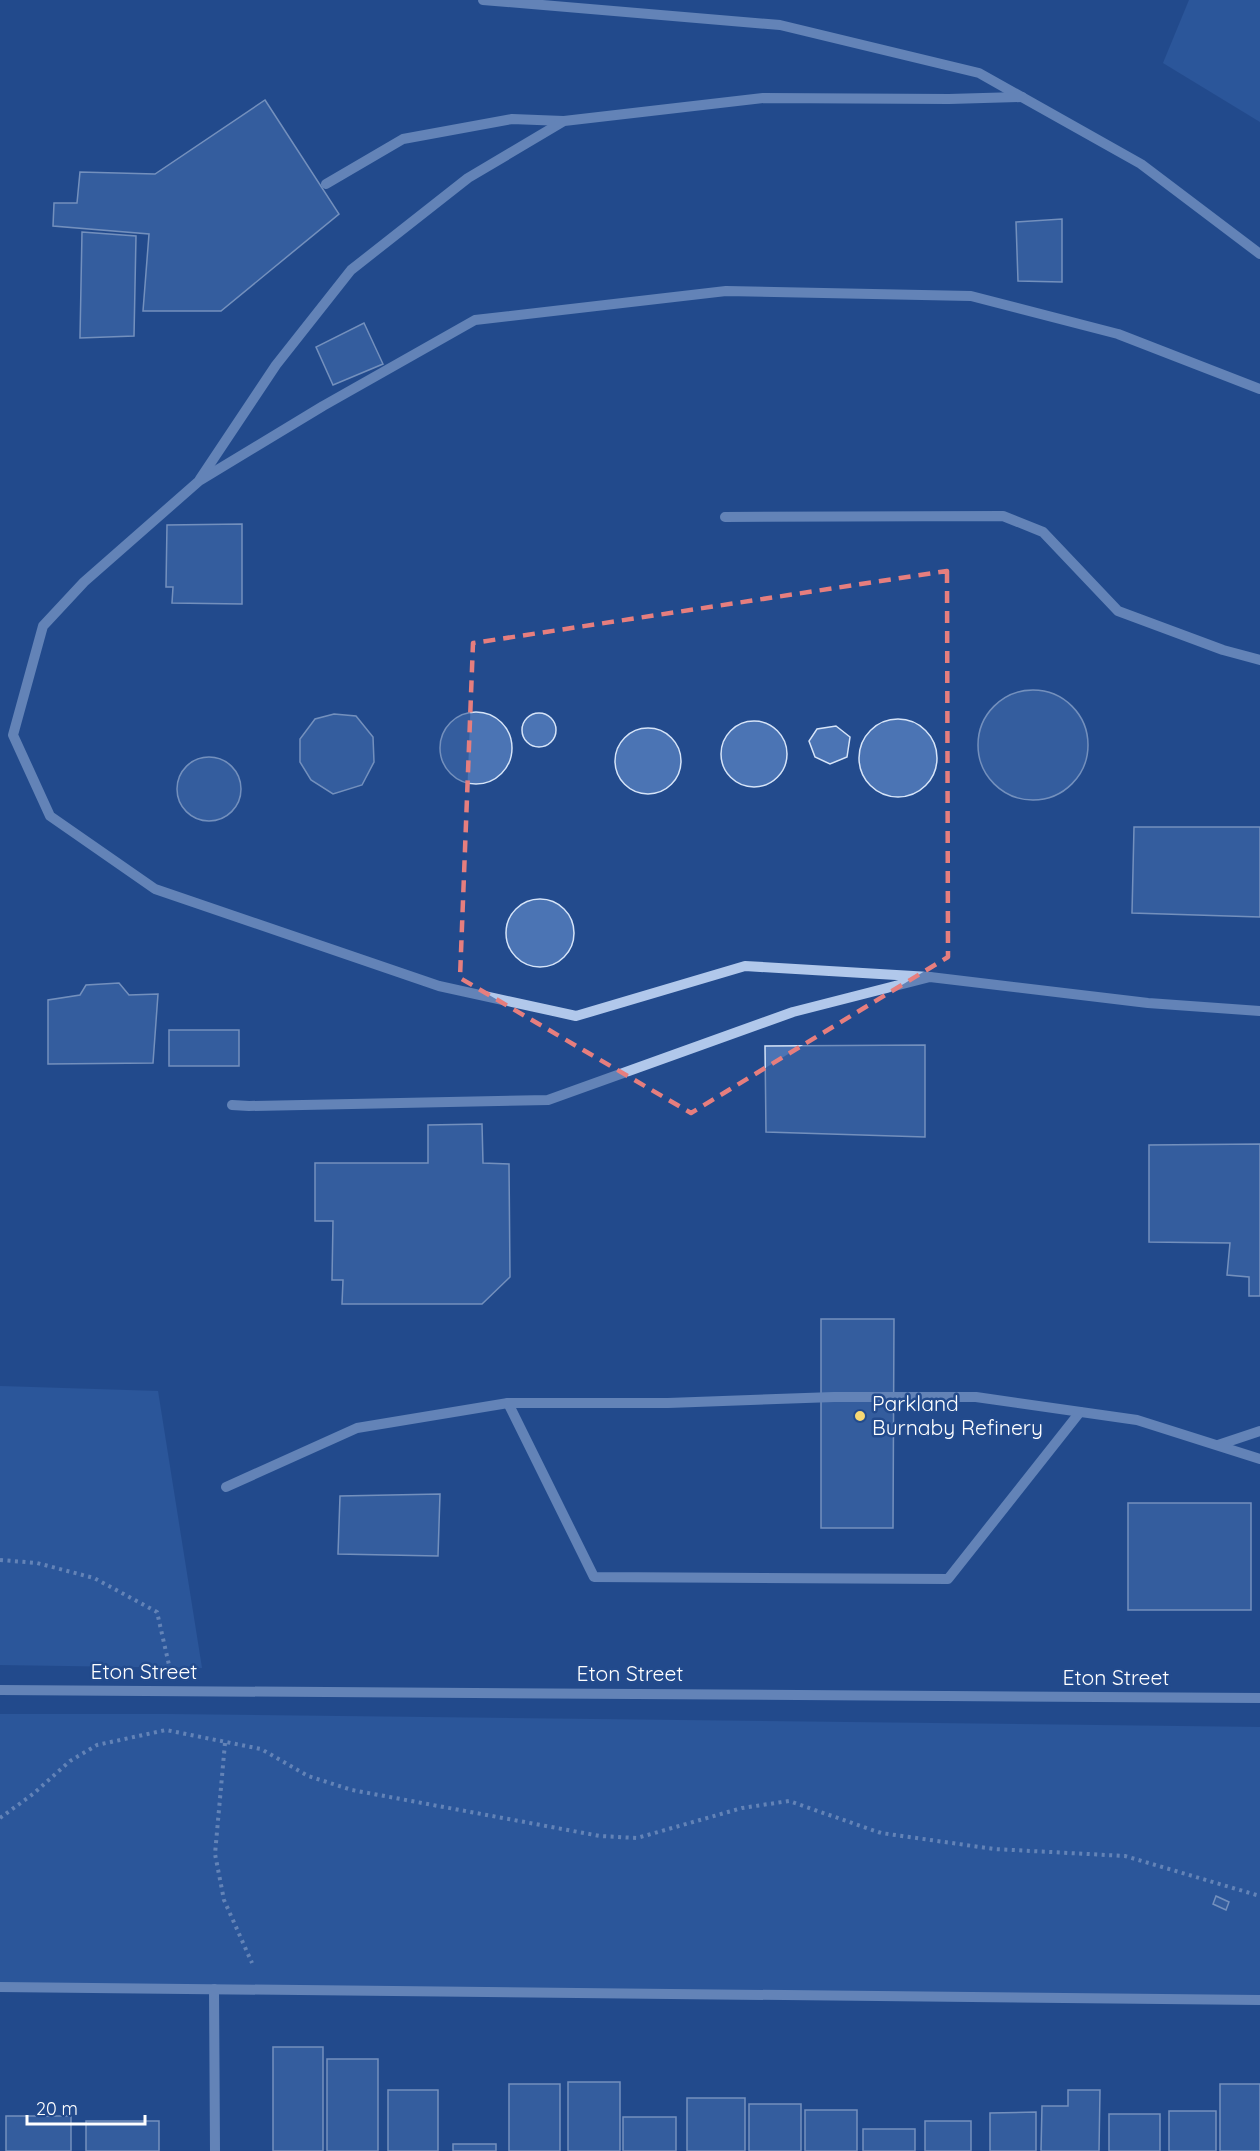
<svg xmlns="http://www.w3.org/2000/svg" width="1260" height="2151" font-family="Quicksand,sans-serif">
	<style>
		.green { fill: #3764aa }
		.building { fill: #4b74b4; stroke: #d6e4f8; stroke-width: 1.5 }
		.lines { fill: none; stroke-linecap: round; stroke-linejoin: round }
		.path { stroke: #b1c8eb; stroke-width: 4; stroke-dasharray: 3 4.5; stroke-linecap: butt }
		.minor { stroke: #b1c8eb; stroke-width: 10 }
		.marked { fill: none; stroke: #e67e7e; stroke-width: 4.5; stroke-dasharray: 12 8; stroke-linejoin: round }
		.poi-dot { fill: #f7d874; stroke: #234b8d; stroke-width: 2 }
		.labels { text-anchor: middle; stroke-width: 5; stroke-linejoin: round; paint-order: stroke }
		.poi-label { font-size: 21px; fill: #fff; stroke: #234b8d; text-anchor: start }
		.street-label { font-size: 21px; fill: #fff; stroke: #234b8d }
	</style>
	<rect width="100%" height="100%" fill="#234b8d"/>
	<g class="green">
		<polygon points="1189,0 1260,0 1260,122 1163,63"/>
		<polygon points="0,1386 158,1391 202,1668 0,1665"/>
		<polygon points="0,1714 167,1714 1260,1727 1260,2000 0,1987"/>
	</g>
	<g class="building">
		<polygon points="265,100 339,214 221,311 143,311 149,234 53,226 54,203 77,203 80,172 155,174"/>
		<polygon points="1062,219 1062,282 1018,281 1016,222"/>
		<polygon points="82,232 136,236 134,336 80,338"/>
		<polygon points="364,323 383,364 333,385 316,347"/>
		<polygon points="242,524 242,604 172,603 173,587 166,587 167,525"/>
		<circle cx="1033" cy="745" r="55"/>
		<circle cx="476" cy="748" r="36"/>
		<circle cx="539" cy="730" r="17"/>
		<polygon points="334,714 356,716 373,737 374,762 362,785 333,794 311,780 300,762 300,739 315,719"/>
		<circle cx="898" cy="758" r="39"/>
		<circle cx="754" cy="754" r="33"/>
		<polygon points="836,726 850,737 847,757 830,764 815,757 809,741 817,729"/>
		<circle cx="648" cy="761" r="33"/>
		<circle cx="209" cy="789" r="32"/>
		<polygon points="1134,827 1260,827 1260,917 1132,913"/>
		<circle cx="540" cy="933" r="34"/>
		<polygon points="119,983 129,995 158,994 153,1063 48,1064 48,1000 80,995 86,985"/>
		<rect x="169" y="1030" width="70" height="36"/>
		<polygon points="925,1045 925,1137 766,1132 765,1046"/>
		<polygon points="482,1124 483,1163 509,1164 510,1277 482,1304 342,1304 343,1280 332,1280 333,1221 315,1221 315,1163 428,1163 428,1125"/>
		<polygon points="1260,1144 1260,1296 1249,1296 1249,1277 1227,1275 1230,1243 1149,1242 1149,1145"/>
		<polygon points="821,1319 894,1319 893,1528 821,1528"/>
		<polygon points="440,1494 438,1556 338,1554 340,1496"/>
		<rect x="1128" y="1503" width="123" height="107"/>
		<polygon points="1216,1896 1229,1902 1226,1910 1213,1904"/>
		<rect x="273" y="2047" width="50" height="104"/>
		<rect x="327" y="2059" width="51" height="92"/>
		<rect x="568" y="2082" width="52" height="69"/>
		<rect x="509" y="2084" width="51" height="67"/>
		<rect x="1220" y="2084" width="40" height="67"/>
		<rect x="388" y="2090" width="50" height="61"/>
		<polygon points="1068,2090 1100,2090 1099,2151 1041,2151 1042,2106 1068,2106"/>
		<rect x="687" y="2098" width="58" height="53"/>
		<rect x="749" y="2104" width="52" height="47"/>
		<rect x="805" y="2110" width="52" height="41"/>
		<rect x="1169" y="2111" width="47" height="40"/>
		<polygon points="1036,2112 1036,2151 990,2151 990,2113"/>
		<rect x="1109" y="2114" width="51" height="37"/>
		<rect x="6" y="2116" width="65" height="35"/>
		<rect x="623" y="2117" width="53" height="34"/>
		<rect x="86" y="2121" width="73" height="30"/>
		<rect x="925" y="2121" width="46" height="30"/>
		<rect x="863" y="2129" width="52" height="22"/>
		<rect x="453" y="2144" width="43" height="7"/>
	</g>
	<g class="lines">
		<g class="path">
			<polyline points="0,1560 37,1563 94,1578 157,1612 169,1665"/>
			<polyline points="225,1743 215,1854 224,1900 252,1963"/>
			<polyline points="0,1818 33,1794 70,1761 97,1745 166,1730 261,1749 308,1776 352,1790 600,1836 637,1838 742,1808 789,1801 881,1833 994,1849 1125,1856 1260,1896"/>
		</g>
		<g class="minor">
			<polyline points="483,0 780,25 979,73 1141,164 1260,254"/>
			<polyline points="326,184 403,139 512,119 563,121"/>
			<polyline points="200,479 276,365 351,270 468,178 564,121 763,98 949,99 1022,97"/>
			<polyline points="725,517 1003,516 1043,532 1118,611 1223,650 1260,660"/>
			<polyline points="930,977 745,966 576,1016 439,986 155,889 50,816 13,735 43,626 84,582 199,481 323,406 475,320 726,291 971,296 1118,334 1260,389"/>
			<polyline points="232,1105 249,1106 548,1100 793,1012 930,977 1148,1003 1260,1011"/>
			<polyline points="508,1403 594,1577 948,1579 1080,1412"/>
			<polyline points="1218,1445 1260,1431"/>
			<polyline points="226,1487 357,1428 508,1403 668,1403 834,1397 976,1397 1137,1420 1260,1459"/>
			<polyline points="0,1690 1260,1698"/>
			<polyline points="0,1987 1260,2000"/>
			<polyline points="214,1989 215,2151"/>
		</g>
	</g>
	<path d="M0 0H1260V2151H0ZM947,571l1,386 -257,156 -231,-135 13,-335z" fill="#234b8d" fill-opacity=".55" fill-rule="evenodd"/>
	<path class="marked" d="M947,571l1,386 -257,156 -231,-135 13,-335z"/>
	<circle class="poi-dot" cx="860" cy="1416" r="6"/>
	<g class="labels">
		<g class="poi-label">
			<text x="872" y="1411">Parkland<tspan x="872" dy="24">Burnaby Refinery</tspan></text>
		</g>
		<g class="street-label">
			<text x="144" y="1679">Eton Street</text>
			<text x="630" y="1681">Eton Street</text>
			<text x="1116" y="1685">Eton Street</text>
		</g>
	</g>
	<path d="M27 2115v9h118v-9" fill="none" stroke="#ffffff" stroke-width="3"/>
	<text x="36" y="2115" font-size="18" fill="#ffffff" stroke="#234b8d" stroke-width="4.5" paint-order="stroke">20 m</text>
</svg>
